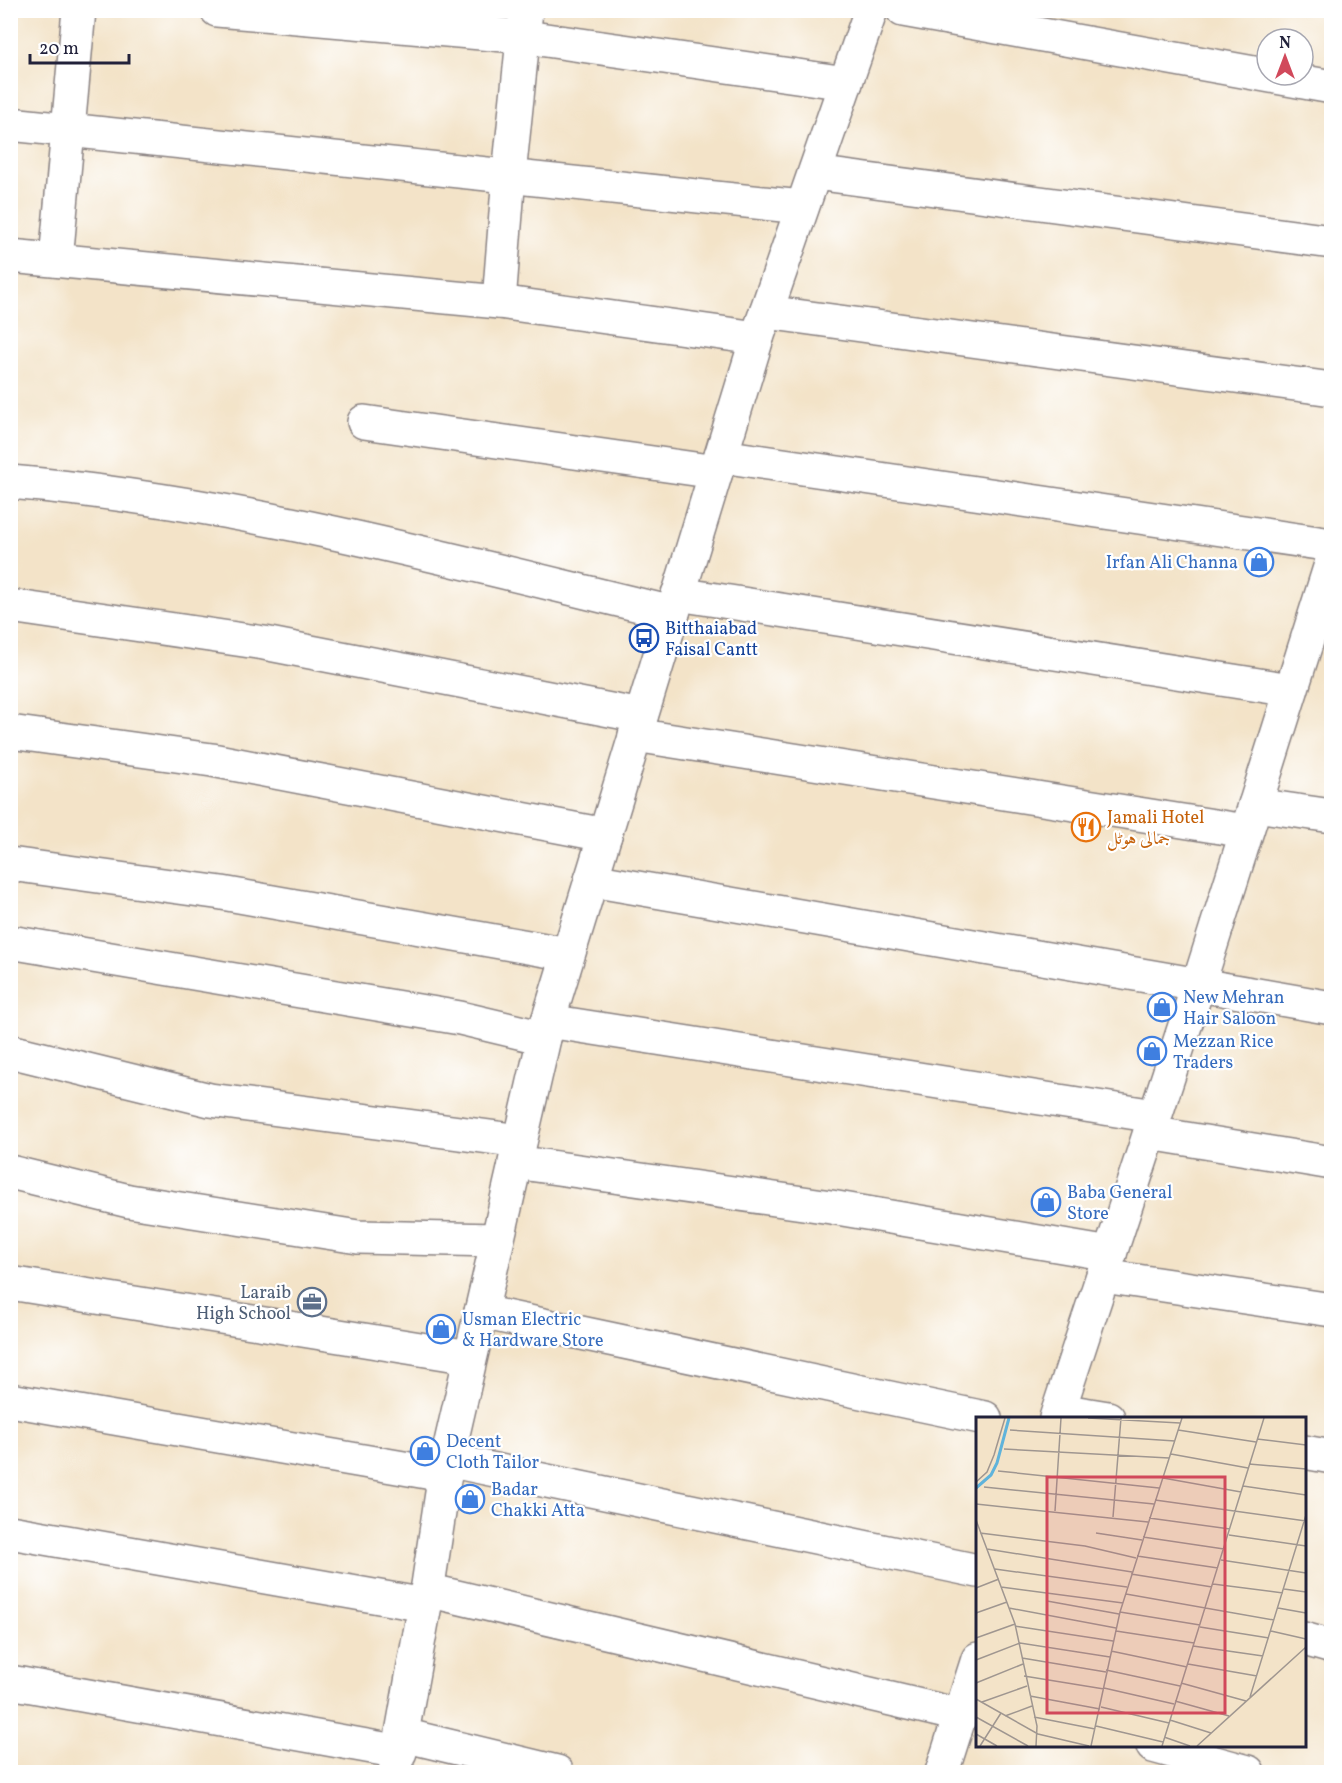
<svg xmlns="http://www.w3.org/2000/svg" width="1342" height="1783" font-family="Vollkorn,Amiri,serif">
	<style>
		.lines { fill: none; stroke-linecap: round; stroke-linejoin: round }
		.minor-casing { stroke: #8a8282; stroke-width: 36 }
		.minor { stroke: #fff; stroke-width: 33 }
		.labels { text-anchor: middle; stroke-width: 4.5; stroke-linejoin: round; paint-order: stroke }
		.shop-label { font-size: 18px; fill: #366cbe; stroke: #fff; text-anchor: start }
		.transit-label { font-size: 18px; fill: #164399; stroke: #fff; text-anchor: start }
		.food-label { font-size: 18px; fill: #c56008; stroke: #fff; text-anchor: start }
		.service-label { font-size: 18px; fill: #4e5e75; stroke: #fff; text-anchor: end }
		.inset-river { fill: none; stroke: #5fb3db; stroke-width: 3 }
		.inset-road { fill: none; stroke: #9f9690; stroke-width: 1.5 }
		.view { fill: #d1495b; fill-opacity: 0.15; stroke: #d1495b; stroke-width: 3 }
		.inset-edge { fill: none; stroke: #22223b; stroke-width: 3 }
	</style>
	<rect width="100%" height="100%" fill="#fff"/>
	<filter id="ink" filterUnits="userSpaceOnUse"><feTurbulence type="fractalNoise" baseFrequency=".0167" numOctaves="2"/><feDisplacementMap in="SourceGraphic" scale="12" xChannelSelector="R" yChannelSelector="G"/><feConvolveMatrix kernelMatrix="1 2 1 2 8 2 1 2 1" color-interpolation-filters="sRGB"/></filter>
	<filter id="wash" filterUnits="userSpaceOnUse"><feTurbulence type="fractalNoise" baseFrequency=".008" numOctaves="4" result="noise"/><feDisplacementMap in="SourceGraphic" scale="24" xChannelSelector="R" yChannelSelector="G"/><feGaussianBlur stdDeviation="1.35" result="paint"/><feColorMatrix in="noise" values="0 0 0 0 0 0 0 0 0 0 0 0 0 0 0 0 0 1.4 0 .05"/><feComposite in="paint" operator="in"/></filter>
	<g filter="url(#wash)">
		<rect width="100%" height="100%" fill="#f3e3c8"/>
	</g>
	<g filter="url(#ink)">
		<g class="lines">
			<g class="minor-casing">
				<g id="minor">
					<polyline points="217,10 525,37 846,83"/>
					<polyline points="903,10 1332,87"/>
					<polyline points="10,124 802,207"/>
					<polyline points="815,173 1332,242"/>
					<polyline points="10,256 499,302 757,338"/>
					<polyline points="56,260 79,10"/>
					<polyline points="499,302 509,175 526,10"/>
					<polyline points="766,312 1332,389"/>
					<polyline points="364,422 716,472"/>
					<polyline points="721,456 1332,545"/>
					<path d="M10,482c226,19 444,79 663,131"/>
					<polyline points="678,594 1291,690"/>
					<polyline points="10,606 264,643 641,716"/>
					<polyline points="10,732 212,760 605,835"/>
					<polyline points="635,735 1246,831"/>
					<polyline points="1255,805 1332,816"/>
					<polyline points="10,864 222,893 568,954"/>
					<polyline points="591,880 1332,1008"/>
					<polyline points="10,942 460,1018 544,1038"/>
					<polyline points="548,1021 1155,1116"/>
					<polyline points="10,1051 210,1100 520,1141"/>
					<polyline points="1150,1133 1332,1163"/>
					<polyline points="515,1162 831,1207 1110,1254"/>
					<polyline points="10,1172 129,1201 358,1237 497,1240"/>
					<polyline points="1103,1276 1332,1310"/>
					<polyline points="10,1283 470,1357"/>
					<polyline points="481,1312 985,1418"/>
					<polyline points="10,1400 444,1475"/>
					<polyline points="1059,1410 1108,1418"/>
					<polyline points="1056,1418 1199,983 1332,561"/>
					<polyline points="1304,1452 1332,1457"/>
					<polyline points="447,1460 978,1571"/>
					<polyline points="10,1532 425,1605"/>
					<polyline points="427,1590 959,1715"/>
					<polyline points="1304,1639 1332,1647"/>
					<polyline points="10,1682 400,1752"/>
					<polyline points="403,1735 557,1772"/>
					<polyline points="1153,1746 1248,1772"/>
					<polyline points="395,1772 425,1605 447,1460 548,1021 757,338 871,10"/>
					<polyline points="942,1772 978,1659"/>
				</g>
			</g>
			<use href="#minor" class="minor"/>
		</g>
	</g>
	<defs>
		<g id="shop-ring" transform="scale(1.5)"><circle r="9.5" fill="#fff" stroke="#3f7fe0" stroke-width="1.5"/><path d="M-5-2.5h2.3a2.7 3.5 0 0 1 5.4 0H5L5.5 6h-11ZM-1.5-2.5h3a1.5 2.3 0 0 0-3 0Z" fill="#3f7fe0"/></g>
		<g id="bus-ring" transform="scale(1.5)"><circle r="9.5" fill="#fff" stroke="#1a4fb4" stroke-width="1.5"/><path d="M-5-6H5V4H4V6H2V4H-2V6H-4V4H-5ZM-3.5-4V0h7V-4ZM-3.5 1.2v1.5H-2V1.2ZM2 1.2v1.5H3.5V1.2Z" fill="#1a4fb4"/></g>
		<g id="restaurant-ring" transform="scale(1.5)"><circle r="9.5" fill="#fff" stroke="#e8710a" stroke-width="1.5"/><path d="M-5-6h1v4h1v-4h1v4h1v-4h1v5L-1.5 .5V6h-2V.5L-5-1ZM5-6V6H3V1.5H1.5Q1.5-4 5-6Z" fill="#e8710a"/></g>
		<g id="office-ring" transform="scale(1.5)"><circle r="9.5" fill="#fff" stroke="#5c6f8a" stroke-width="1.5"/><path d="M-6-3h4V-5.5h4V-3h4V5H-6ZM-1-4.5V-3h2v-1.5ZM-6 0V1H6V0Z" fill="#5c6f8a"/></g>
	</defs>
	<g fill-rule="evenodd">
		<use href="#shop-ring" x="1259" y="562"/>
		<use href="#bus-ring" x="644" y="638"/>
		<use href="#restaurant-ring" x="1086" y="827"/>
		<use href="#shop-ring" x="1162" y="1007"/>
		<use href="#shop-ring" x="1152" y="1051"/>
		<use href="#shop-ring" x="1046" y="1202"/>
		<use href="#office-ring" x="312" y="1302"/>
		<use href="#shop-ring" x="441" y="1329"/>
		<use href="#shop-ring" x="425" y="1451"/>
		<use href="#shop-ring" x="470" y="1499"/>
	</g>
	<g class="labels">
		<g class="shop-label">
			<text x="1238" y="568" text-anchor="end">Irfan Ali Channa</text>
			<text x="1183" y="1003">New Mehran<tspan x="1183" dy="21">Hair Saloon</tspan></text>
			<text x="1173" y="1047">Mezzan Rice<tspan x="1173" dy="21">Traders</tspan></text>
			<text x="1067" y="1198">Baba General<tspan x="1067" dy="21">Store</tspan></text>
			<text x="462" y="1325">Usman Electric<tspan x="462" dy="21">&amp; Hardware Store</tspan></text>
			<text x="446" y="1447">Decent<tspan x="446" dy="21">Cloth Tailor</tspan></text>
			<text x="491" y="1495">Badar<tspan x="491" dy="21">Chakki Atta</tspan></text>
		</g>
		<g class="transit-label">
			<text x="665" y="634">Bitthaiabad<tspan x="665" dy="21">Faisal Cantt</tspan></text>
		</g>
		<g class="food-label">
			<text x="1107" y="823">Jamali Hotel<tspan x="1107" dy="21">جمالی ہوٹل</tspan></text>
		</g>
		<g class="service-label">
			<text x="291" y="1298">Laraib<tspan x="291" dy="21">High School</tspan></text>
		</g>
	</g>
	<g transform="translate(976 1417)">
		<rect width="330" height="330" fill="#f3e3c8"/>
		<path class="inset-river" d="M0,71l15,-13 6,-12 12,-45"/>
		<path class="inset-road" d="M112,1l92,5M34,13l165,11M202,13l78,12M281,22l49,6M28,32l165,9M195,37l77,14M273,47l57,5M22,54l161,17M187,61l78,14M0,65l11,-10 7,-17 11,-37M267,69l63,9M8,70l170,17M179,83l151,21M0,87l172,18M79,94l6,-93M137,100l8,-99M173,101l81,11M0,103l39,104 22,102 -1,20M4,116l105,13 51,12M120,116l46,7M253,118l77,11M167,120l81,12M11,132l145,23M161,139l81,12M245,143l85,13M19,152l132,18M155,157l81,13M237,167l70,9M25,170l122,16M0,171l23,-9M308,172l22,3M150,177l148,26M71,184l72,13M33,191l107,20M302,191l28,5M144,195l80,13M0,196l31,-11M39,209l98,15M224,210l69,11M140,214l78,12M295,214l35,8M0,221l39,-14M217,229l70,10M135,234l76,16M46,241l84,14M0,243l44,-17 90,14M212,247l69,12M130,253l74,16M48,259l80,13M0,266l47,-19M205,266l65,18M128,271l70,16M54,279l70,13M274,280l56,-182M0,282l62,35 51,12M199,284l54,15M6,285l45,-16M125,290l68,16M29,299l27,-10M0,300l52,29M58,300l61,12M194,303l41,13M120,309l67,16M0,317l21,12M188,320l26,9M4,329l21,-33M115,329l29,-134 62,-194M186,329l102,-328M221,329l109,-99"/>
		<path class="view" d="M71,60h178v236h-178z"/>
		<rect width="330" height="330" class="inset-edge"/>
	</g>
	<rect width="1342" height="1783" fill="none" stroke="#fff" stroke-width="36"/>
	<g transform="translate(1285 57)"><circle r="28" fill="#ffffff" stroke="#a7a7b1" stroke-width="1.5"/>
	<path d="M0-4.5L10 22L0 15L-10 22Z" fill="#d1495b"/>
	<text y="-9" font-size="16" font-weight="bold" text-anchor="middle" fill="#22223b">N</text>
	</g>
	<path d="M30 54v9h99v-9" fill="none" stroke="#22223b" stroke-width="3"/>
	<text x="39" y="54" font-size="18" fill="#22223b" stroke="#ffffff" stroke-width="4.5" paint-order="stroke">20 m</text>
</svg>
